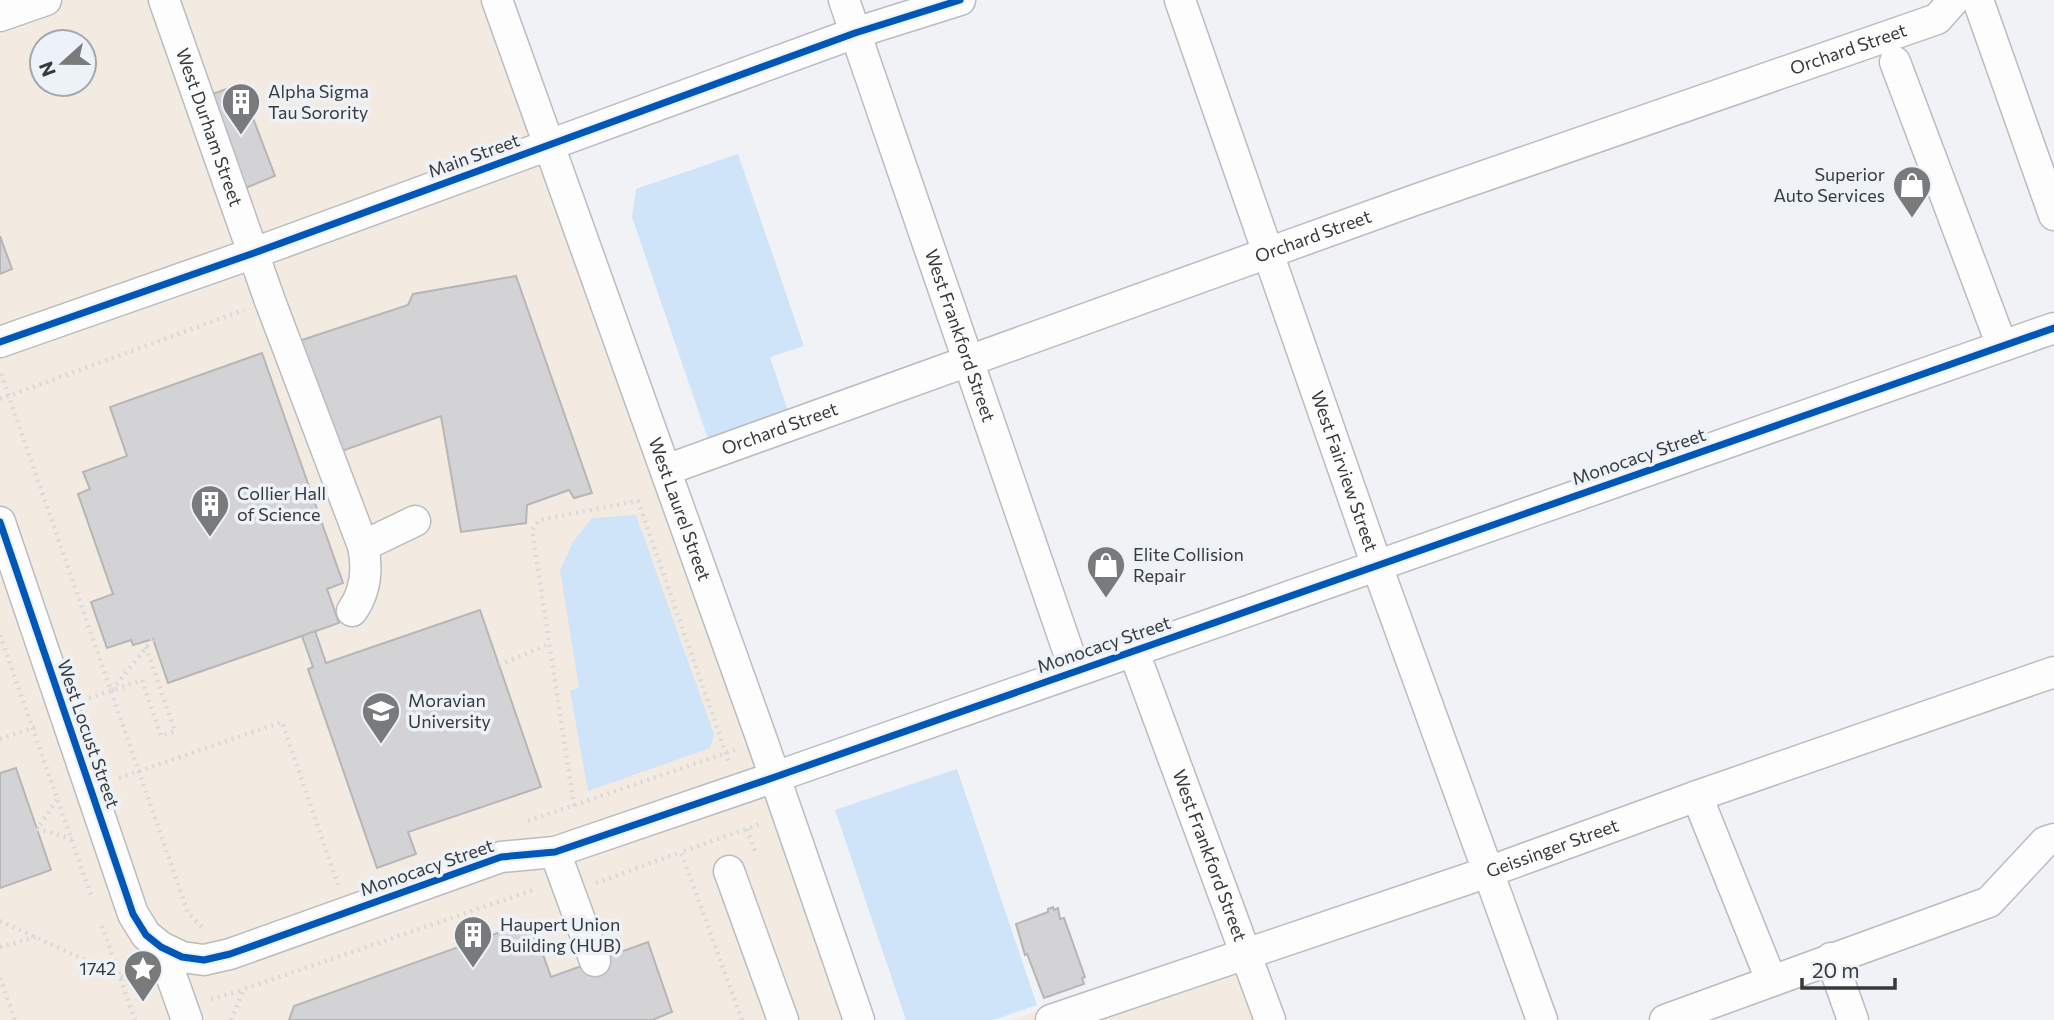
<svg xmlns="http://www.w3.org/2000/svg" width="2054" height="1020" font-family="Commissioner,sans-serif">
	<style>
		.education { fill: #f3ebe2; fill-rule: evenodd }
		.green { fill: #cfe4f8 }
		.building { fill: #d3d2d4; stroke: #b6b6b7; stroke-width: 2 }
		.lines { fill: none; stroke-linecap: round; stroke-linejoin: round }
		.minor-casing { stroke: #babcbf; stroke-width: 33 }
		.path { stroke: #d8d9db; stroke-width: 4.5; stroke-dasharray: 2 5; stroke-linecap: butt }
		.minor { stroke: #fdfdfe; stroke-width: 30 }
		.cycleway-casing { stroke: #edf2f8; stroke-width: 11 }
		.cycleway { stroke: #0057b8; stroke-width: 7 }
		.labels { text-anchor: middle; stroke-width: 7; stroke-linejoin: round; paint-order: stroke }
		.street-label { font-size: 18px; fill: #37393b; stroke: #edf2f8 }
		.poi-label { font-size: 18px; fill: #37393b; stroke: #edf2f8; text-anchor: start }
	</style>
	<rect width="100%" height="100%" fill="#f0f2f5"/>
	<g class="education">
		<path d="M0,0h499l360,1020h-859zM42,42h42v42h-42z"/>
		<polygon points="1237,945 1264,1020 1010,1020"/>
	</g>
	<g class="green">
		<polygon points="738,154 804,346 770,357 788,411 708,439 632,217 636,189"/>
		<polygon points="636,515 714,734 710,748 588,791 570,691 579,688 560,570 573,542 592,518"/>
		<polygon points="957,769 1037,1005 993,1020 906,1020 835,810"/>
	</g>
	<g class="building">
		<polygon points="240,84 275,176 243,189 207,96"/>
		<polygon points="0,236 12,269 0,274"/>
		<polygon points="516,276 592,493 574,498 569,490 527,505 526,523 461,532 441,416 336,453 299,341 408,305 413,294"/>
		<polygon points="262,353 343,583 327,589 339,623 168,683 153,639 133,645 131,640 107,648 91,602 113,594 78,494 90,489 83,472 127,456 110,407"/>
		<polygon points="480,610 541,787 408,832 416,854 377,868 308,669 313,667 302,636 315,631 326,663"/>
		<polygon points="16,768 51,870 0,888 0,773"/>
		<polygon points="1053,907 1054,910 1058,908 1060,919 1064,918 1085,977 1082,978 1084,984 1044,998 1027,954 1025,955 1016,924 1048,912 1048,909"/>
		<polygon points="531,921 551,977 648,942 672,1012 652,1020 289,1020 294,1006"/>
	</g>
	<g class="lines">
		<g class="minor-casing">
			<g id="minor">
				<path id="s1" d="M164,0l106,301 93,245c5,23 3,45 -11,65"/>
				<path id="s2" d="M497,0l265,740 97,280"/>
				<path id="s3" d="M844,0l231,671"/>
				<path id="s4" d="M1180,0l197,566 165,454"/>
				<polyline points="1978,0 2054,215"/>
				<polyline points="0,16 46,0"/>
				<polyline points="1895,62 2002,346"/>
				<polyline points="0,342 254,253 855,33 960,0"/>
				<path id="s5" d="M666,470l746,-269 525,-182 17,-19"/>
				<polyline points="0,522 133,914 146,935 161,947 182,957 204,960 230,954 501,857 555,852 775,777 2054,328"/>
				<polyline points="363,546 415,521"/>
				<path id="s6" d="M1134,652l136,368"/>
				<polyline points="1697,796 1771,980"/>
				<polyline points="555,852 595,961"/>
				<polyline points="729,871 783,1020"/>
				<polyline points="161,947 187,1020"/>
				<polyline points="1831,958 1853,1020"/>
				<path id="s7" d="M1051,1020l437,-148 209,-76 357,-124"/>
				<polyline points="1665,1020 1989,902 2045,842 2054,839"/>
			</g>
		</g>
		<g class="path">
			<polyline points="1,374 188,913 202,927"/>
			<polyline points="0,399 244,310"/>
			<polyline points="0,635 92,898"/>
			<polyline points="499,665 549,644"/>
			<polyline points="112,690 153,639"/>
			<polyline points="89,698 142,680 161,736 175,731 146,647"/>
			<polyline points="0,739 35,727"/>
			<polyline points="119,778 282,722 338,885"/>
			<polyline points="57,800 37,829 72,839"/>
			<polyline points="574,806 532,530 539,520 638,501 729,762"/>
			<polyline points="528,821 735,750"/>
			<polyline points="747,829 756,854"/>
			<polyline points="596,883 681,852"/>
			<polyline points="0,921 142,986"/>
			<polyline points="102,926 135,1020"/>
			<polyline points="0,947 36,937"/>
			<polyline points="0,978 15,1020"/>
			<polyline points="211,999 243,990"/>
			<polyline points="231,1020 244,989 536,889"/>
			<polyline points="742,1020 681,852 760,824"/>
		</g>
		<use href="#minor" class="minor"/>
		<g class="cycleway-casing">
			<g id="cycleway">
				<polyline points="0,342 254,253 855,33 960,0"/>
				<polyline points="0,522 133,914 146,935 161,947 182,957 204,960 230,954 501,857 555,852 775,777 2054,328"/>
			</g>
		</g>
		<use href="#cycleway" class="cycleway"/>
	</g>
	<defs>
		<g id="building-pin" transform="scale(2.0125)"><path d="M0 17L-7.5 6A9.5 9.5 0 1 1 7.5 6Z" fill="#787a7c" stroke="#edf2f8"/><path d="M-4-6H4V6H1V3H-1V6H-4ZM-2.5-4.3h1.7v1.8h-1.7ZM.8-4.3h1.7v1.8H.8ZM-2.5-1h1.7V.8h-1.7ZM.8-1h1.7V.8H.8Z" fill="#fff"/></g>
		<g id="shop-pin" transform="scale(2.0125)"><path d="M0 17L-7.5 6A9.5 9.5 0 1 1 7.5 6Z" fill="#787a7c" stroke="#edf2f8"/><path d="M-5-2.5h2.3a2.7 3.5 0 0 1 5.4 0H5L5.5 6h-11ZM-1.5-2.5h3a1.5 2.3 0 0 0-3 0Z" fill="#fff"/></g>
		<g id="university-pin" transform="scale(2.0125)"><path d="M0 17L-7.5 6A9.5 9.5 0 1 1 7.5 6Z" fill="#787a7c" stroke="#edf2f8"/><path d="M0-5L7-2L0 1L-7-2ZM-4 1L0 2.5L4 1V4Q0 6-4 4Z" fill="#fff"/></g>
		<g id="sight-pin" transform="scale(2.0125)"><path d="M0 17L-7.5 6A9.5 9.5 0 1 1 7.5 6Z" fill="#787a7c" stroke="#edf2f8"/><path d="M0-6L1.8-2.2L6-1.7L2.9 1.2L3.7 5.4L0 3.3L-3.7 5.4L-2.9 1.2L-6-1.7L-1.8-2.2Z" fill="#fff"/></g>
	</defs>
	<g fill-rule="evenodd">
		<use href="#building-pin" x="241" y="102"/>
		<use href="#shop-pin" x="1912" y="185"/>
		<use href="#building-pin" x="210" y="504"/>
		<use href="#shop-pin" x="1106" y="565"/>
		<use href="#university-pin" x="381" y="711"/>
		<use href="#building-pin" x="473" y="935"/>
		<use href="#sight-pin" x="143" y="969"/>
	</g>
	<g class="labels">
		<g class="street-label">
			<text dy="6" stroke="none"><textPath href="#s5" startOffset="1255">Orchard Street</textPath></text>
			<text dy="6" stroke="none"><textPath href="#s1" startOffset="135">West Durham Street</textPath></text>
			<text transform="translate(474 156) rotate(-20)" y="6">Main Street</text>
			<text dy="6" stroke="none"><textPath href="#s5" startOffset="688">Orchard Street</textPath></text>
			<text dy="6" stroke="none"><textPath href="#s3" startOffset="355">West Frankford Street</textPath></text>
			<text dy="6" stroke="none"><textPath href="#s5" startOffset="121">Orchard Street</textPath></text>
			<text transform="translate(1639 457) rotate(-19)" y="6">Monocacy Street</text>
			<text dy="6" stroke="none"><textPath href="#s4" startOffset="499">West Fairview Street</textPath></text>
			<text dy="6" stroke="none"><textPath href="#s2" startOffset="541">West Laurel Street</textPath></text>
			<text transform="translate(1104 645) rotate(-19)" y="6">Monocacy Street</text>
			<text transform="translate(88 734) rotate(71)" y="6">West Locust Street</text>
			<text dy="6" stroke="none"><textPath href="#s7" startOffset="530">Geissinger Street</textPath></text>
			<text dy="6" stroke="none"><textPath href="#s6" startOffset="217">West Frankford Street</textPath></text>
			<text transform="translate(427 868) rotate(-19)" y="6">Monocacy Street</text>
		</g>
		<g class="poi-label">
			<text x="268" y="98">Alpha Sigma<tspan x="268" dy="21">Tau Sorority</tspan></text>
			<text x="1885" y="181" text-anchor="end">Superior<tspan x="1885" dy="21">Auto Services</tspan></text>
			<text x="237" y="500">Collier Hall<tspan x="237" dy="21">of Science</tspan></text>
			<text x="1133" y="561">Elite Collision<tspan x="1133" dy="21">Repair</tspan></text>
			<text x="408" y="707">Moravian<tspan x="408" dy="21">University</tspan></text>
			<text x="500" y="931">Haupert Union<tspan x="500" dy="21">Building (HUB)</tspan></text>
			<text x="116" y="975" text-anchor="end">1742</text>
		</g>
	</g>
	<g transform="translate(63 63) rotate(249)"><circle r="33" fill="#edf2f8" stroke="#a4a8ac" stroke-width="2"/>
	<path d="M0-5L12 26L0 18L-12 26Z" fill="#787a7c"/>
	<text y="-10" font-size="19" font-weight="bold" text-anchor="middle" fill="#37393b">N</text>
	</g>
	<path d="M1802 978v10h93v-10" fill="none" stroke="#37393b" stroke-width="3.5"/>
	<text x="1812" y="978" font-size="21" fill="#37393b" stroke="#edf2f8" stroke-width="5" paint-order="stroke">20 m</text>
</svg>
